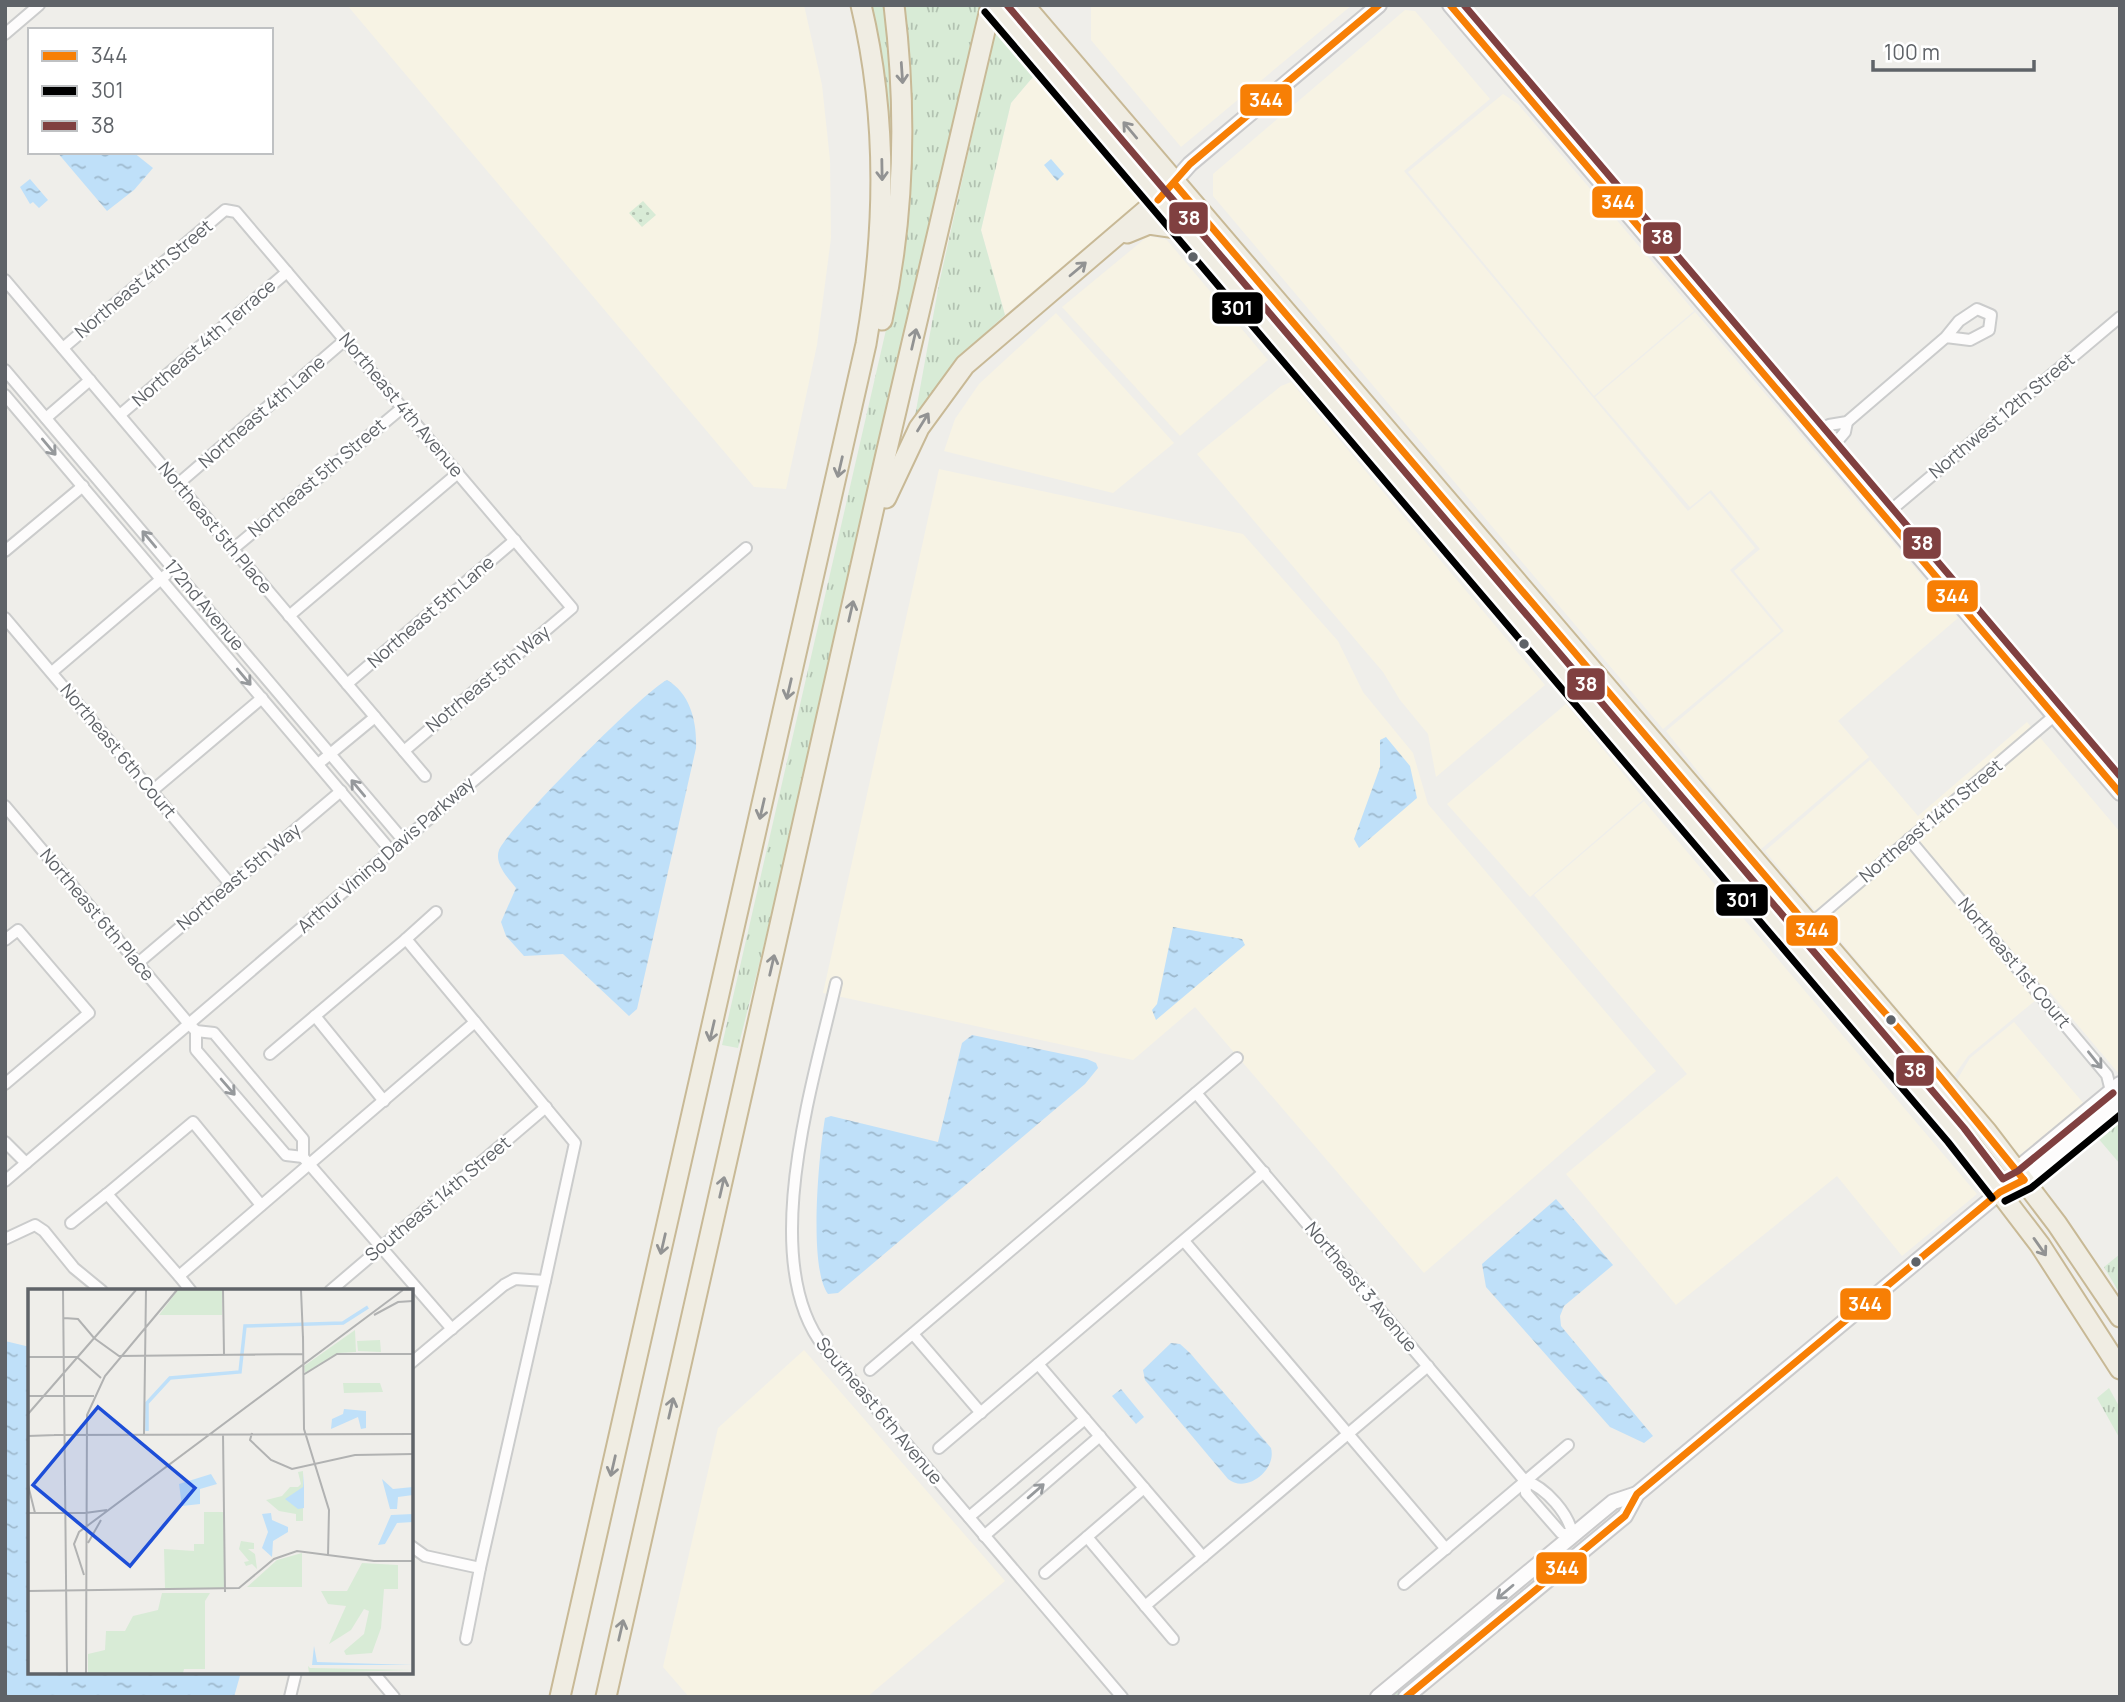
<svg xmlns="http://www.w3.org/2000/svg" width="2125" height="1702" font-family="Manrope,sans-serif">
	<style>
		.commercial { fill: #f7f3e4 }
		.grass { fill: url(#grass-tufts) }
		.park { fill: url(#park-dots) }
		.water { fill: url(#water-ripples) }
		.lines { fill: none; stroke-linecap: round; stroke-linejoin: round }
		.street-casing { stroke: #cbcccc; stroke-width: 14 }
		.secondary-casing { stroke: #cacacb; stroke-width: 18 }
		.highway-casing { stroke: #c8b996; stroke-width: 23 }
		.street { stroke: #fdfcfc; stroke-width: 10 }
		.secondary { stroke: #fdfcfc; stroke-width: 14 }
		.highway { stroke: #f0ede3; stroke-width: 19 }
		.bus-1-casing { stroke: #fff; stroke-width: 12 }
		.bus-2-casing { stroke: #fff; stroke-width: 12 }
		.bus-3-casing { stroke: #fff; stroke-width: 12 }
		.bus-1 { stroke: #f77f05; stroke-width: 7 }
		.bus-2 { stroke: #000; stroke-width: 7 }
		.bus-3 { stroke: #804040; stroke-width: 7 }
		.oneway { stroke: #929393 }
		.oneway2 { stroke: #96999c }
		.bus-dot { fill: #5f6368; stroke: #fff; stroke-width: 2.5 }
		.labels { text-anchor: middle; stroke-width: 5; stroke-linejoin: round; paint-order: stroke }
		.street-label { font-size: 18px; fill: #5f6368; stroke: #fff }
		.inset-river { fill: none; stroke: #bfe0f9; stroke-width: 3.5 }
		.inset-road { fill: none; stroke: #b1b2b2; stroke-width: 2 }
		.view { fill: #1d4ed8; fill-opacity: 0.15; stroke: #1d4ed8; stroke-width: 3.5 }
		.inset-edge { fill: none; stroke: #5f6368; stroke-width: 3.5 }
		.line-badge { stroke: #fff; stroke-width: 2.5 }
		.badge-label { font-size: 19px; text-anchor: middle; font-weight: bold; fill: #fff }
	</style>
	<defs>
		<pattern id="grass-tufts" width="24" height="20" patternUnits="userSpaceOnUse" patternTransform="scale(1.75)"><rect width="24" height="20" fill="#d8ebd6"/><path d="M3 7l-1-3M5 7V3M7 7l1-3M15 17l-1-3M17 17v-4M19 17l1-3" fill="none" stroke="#b2c2b1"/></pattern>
		<pattern id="park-dots" width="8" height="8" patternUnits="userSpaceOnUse" patternTransform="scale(1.75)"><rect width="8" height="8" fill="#d8ebd6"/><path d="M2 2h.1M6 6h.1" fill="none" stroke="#b2c2b1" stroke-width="1.8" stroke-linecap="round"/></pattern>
		<pattern id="water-ripples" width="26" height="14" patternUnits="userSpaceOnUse" patternTransform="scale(1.75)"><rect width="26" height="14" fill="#bfe0f9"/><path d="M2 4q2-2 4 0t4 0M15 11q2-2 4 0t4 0" fill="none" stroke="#9eb9cd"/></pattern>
	</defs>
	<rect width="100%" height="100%" fill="#efeeea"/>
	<g class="commercial">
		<polygon points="347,5 804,5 822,85 830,160 831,238 817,345 786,489 754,487"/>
		<polygon points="1091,5 1352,5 1181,147 1091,40"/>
		<polygon points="1405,10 1415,11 1490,99 1404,171 1688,511 1710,493 1755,548 1730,570 1781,631 1663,729 1213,196 1213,174"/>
		<polygon points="1038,71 1142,199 1005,315 981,230 1011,103"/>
		<polygon points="1503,94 1518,104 1694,311 1594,396 1408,172"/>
		<polygon points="1148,236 1167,240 1268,360 1180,436 1062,307"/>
		<polygon points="1695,312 1958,618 1838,721 1869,757 1760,850 1666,731 1784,631 1734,571 1760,549 1711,490 1690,507 1595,397"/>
		<polygon points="1056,313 1174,443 1113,493 944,451 955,419 979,384"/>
		<polygon points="1291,382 1545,685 1436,777 1428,734 1400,700 1383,672 1197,454 1281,386"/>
		<polygon points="939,469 1243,534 1338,641 1363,692 1413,753 1428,804 1656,1071 1424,1273 1195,1007 1133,1060 823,993"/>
		<polygon points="1566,704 1644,799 1530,897 1447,804"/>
		<polygon points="2027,722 2120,832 2119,1074 2048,990 1968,1056 1954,1076 1765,851 1870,760 1918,816"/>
		<polygon points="1644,801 1977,1194 1902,1256 1837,1176 1676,1305 1566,1174 1687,1074 1534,895"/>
		<polygon points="2014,1022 2085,1105 2022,1158 1957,1080 1970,1058"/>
		<polygon points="804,1350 1005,1581 867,1697 689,1697 663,1667 718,1428"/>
	</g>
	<g class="grass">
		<polygon points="870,5 887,5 897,108 889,221 888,105"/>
		<polygon points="898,5 979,5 982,8 764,945 738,1048 722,1045 891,308"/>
		<path d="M997,24l41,47 -27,32 -30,127 24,85c-38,33 -66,68 -92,112l26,-143z"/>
		<polygon points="2120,1118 2120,1164 2097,1137"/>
		<polygon points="2120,1254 2120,1294 2104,1267"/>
		<polygon points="2109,1388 2120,1408 2120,1439 2097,1398"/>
		<polygon points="1485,1616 1487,1619 1479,1628 1397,1697 1392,1697"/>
	</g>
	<polygon class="park" points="643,201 656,215 642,227 629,213"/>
	<g class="water">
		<polygon points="57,152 133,152 153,168 134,190 107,211"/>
		<polygon points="1051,159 1064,174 1057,181 1044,165"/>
		<polygon points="30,179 48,200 39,208 33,202 30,204 20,187"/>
		<path d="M667,680c24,14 30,43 29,68l-59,261 -8,7 -66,-62 -39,2 -18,-20 -5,-14 15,-34c-8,-10 -22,-24 -17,-38 9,-22 146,-160 168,-170z"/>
		<polygon points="1386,737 1410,766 1417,798 1359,848 1354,839 1380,767 1380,740"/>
		<polygon points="1173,927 1242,939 1245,945 1156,1020 1152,1010 1157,1004"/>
		<path d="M972,1035l115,24 9,4 2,5 -13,16 -247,209 -10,1c-20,-27 -9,-141 -3,-176l6,-2 107,26 24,-99z"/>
		<polygon points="1556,1199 1613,1265 1564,1306 1560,1316 1561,1326 1653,1436 1644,1443 1610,1427 1486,1287 1482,1264"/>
		<polygon points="5,1341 30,1347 30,1672 241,1672 234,1697 5,1697"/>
		<path d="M1171,1343l9,1 10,9 81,95c6,22 -25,46 -43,31l-83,-99 -2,-10z"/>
		<polygon points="1121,1389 1144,1417 1136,1424 1112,1396"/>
	</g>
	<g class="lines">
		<g class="street-casing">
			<g id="street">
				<polyline points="5,34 39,5"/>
				<polyline points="5,280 425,776"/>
				<polyline points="63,348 225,210 236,212 572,608 404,751"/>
				<polyline points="5,370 403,840"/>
				<polyline points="5,395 391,851"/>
				<polyline points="121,414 287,272"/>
				<polyline points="46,418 90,380"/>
				<polyline points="1814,432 1829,425 1847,422 1946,337 1970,340 1989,330 1991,315 1977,309 1959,321 1946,337"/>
				<polyline points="1829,451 1845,432 1847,422"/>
				<polyline points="178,484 345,340"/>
				<polyline points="1884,516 2120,317"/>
				<polyline points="233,549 402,408"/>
				<polyline points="5,551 83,486"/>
				<polyline points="289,616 458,473"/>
				<polyline points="5,618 231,885"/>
				<polyline points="52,672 166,575"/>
				<polyline points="347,684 515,540"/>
				<polyline points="318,764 375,717"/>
				<polyline points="152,791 262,698"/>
				<polyline points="5,806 189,1024 196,1031 214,1033 303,1139 303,1157 452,1329"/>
				<polyline points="1909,839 2107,1075 2111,1091"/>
				<polyline points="1808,926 2054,716"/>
				<polyline points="406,939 436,912"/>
				<polyline points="5,940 18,930 89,1013 5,1084"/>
				<polyline points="138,963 341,791"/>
				<path d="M836,983c-22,97 -80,278 -12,364l298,350"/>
				<polyline points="315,1016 384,1101"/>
				<polyline points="196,1031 196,1050 286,1155 303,1157"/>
				<polyline points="270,1054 406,939 475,1022"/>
				<path d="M1196,1093l329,388c21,6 44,33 48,55l-12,-3 -35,-40 -1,-12"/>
				<polyline points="5,1142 26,1163"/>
				<polyline points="5,1181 746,548"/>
				<polyline points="71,1223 107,1194"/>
				<polyline points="5,1239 35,1225 44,1231 74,1268 102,1291"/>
				<polyline points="1184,1241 1446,1549"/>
				<polyline points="179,1276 107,1194 193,1122 261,1205"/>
				<polyline points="191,1291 179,1276 475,1022 575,1143 545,1281"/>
				<polyline points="330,1291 546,1107"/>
				<polyline points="913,1334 981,1413"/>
				<polyline points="411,1363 504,1285 515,1279 545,1281 480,1568"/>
				<polyline points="1038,1364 1203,1557"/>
				<polyline points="870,1370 1237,1058"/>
				<polyline points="939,1448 1264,1172"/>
				<polyline points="969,1517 1085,1419"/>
				<polyline points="984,1536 1100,1436"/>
				<polyline points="1087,1537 1173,1639"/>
				<polyline points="411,1546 425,1556 480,1568 466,1639"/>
				<polyline points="1045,1573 1144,1488"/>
				<polyline points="1404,1584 1568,1445"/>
				<polyline points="1145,1606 1428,1366"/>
				<polyline points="373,1672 394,1697"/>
				<polyline points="290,1697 296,1672"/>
			</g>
		</g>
		<g class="secondary-casing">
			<g id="secondary">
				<polyline points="1450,5 2120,793"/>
				<polyline points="1158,200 1190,164 1379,5"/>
				<polyline points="2017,1184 2120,1101"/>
				<polyline points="1378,1697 1613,1502 1637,1494"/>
				<polyline points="1406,1697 1625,1516 1637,1494 2000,1192 2016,1170 2120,1084"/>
			</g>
		</g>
		<g class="highway-casing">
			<g id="highway">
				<polyline points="993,5 1956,1135 2040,1245 2120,1369"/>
				<polyline points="1024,5 1987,1132 2057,1224 2120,1317"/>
				<polyline points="1127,233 1149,224 1183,229"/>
				<path d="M882,320c23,-105 25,-208 12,-315"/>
				<polyline points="886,498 919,428 965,365 1158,200"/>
				<path d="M560,1697l306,-1353c20,-114 22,-226 -5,-339"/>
				<polyline points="606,1697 886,454 991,5"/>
			</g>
		</g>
		<use href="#street" class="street"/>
		<use href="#secondary" class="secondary"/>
		<use href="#highway" class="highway"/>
		<g class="bus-1-casing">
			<g id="bus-1">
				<polyline points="1450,5 2120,793"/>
				<polyline points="1174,183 1808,926 1924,1057 2024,1180"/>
				<polyline points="1158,200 1190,164 1379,5"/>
				<polyline points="1406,1697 1625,1516 1637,1494 2000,1192 2024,1180"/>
			</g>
		</g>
		<g class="bus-2-casing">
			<g id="bus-2">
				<polyline points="985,12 1948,1142 1992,1198"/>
				<polyline points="2005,1201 2031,1188 2120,1115"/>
			</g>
		</g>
		<g class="bus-3-casing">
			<g id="bus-3">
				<polyline points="1007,5 1964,1128 2003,1179 2018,1171 2113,1093"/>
				<polyline points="1464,5 2120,776"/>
			</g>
		</g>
		<use href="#bus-1" class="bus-1"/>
		<use href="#bus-2" class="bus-2"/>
		<use href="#bus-3" class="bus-3"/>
	</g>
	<defs><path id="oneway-shaft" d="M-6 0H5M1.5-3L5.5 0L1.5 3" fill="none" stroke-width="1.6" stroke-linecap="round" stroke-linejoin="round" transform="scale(1.75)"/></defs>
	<g class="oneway">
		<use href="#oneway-shaft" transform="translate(902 73) rotate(86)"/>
		<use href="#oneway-shaft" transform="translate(1130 130) rotate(-130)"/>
		<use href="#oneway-shaft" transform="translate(882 170) rotate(89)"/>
		<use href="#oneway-shaft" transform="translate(1078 269) rotate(-40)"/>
		<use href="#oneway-shaft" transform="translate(914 339) rotate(-77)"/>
		<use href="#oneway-shaft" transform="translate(923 422) rotate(-58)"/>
		<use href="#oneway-shaft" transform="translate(840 467) rotate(103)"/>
		<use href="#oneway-shaft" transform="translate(851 611) rotate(-77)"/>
		<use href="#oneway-shaft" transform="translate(789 689) rotate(103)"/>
		<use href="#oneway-shaft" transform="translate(762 809) rotate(103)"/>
		<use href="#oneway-shaft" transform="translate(772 965) rotate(-77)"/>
		<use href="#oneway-shaft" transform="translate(712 1031) rotate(103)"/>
		<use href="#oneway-shaft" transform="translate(722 1187) rotate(-77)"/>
		<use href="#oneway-shaft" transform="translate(663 1244) rotate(103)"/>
		<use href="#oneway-shaft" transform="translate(2040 1247) rotate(55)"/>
		<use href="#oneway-shaft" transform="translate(671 1408) rotate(-77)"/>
		<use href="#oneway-shaft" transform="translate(613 1466) rotate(103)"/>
		<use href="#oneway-shaft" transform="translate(621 1630) rotate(-77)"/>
	</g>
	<g class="oneway2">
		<use href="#oneway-shaft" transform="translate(49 447) rotate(50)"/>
		<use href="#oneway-shaft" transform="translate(149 539) rotate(-130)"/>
		<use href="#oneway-shaft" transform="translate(244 677) rotate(50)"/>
		<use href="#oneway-shaft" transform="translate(358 788) rotate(-130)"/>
		<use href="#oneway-shaft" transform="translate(2095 1060) rotate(51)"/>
		<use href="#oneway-shaft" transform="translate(228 1087) rotate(49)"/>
		<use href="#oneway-shaft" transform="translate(1036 1491) rotate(-41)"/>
		<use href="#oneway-shaft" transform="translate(1505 1592) rotate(140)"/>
	</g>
	<g class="bus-dot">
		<circle cx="1193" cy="257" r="6"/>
		<circle cx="1524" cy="644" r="6"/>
		<circle cx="1891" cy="1020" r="6"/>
		<circle cx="1916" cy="1262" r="6"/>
	</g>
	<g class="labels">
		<g class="street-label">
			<text transform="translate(144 279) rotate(-40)" y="6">Northeast 4th Street</text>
			<text transform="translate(204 343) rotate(-41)" y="6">Northeast 4th Terrace</text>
			<text transform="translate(401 405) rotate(50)" y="6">Northeast 4th Avenue</text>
			<text transform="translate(262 412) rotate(-41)" y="6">Northeast 4th Lane</text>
			<text transform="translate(2002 416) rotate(-40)" y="6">Northwest 12th Street</text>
			<text transform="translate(317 478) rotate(-40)" y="6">Northeast 5th Street</text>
			<text transform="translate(215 528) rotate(50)" y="6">Northeast 5th Place</text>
			<text transform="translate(204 605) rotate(50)" y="6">172nd Avenue</text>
			<text transform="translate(431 612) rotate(-41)" y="6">Northeast 5th Lane</text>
			<text transform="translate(488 679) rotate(-40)" y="6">Notrheast 5th Way</text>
			<text transform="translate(118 751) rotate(50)" y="6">Northeast 6th Court</text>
			<text transform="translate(1931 821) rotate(-40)" y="6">Northeast 14th Street</text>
			<text transform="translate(386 855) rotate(-41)" y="6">Arthur Vining Davis Parkway</text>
			<text transform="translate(239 877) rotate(-40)" y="6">Northeast 5th Way</text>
			<text transform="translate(97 915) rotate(50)" y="6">Northeast 6th Place</text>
			<text transform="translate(2014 963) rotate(50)" y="6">Northeast 1st Court</text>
			<text transform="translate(438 1199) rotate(-40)" y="6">Southeast 14th Street</text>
			<text transform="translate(1361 1287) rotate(50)" y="6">Northeast 3 Avenue</text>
			<text transform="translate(879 1411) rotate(50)" y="6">Southeast 6th Avenue</text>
		</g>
	</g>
	<g transform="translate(28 1289)">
		<rect width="385" height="385" fill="#efeeea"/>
		<path d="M327,41l1,22 -18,1 -33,20 -1,-7zM176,223h20v76h-59l-1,-39 30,2v-7h10zM334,274l36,2v24h-14l-3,39 -9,25 -26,2 -2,-4 20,-17 5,-23 -5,-2 -13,21 -22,14 17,-38 -18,-2 -7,-13h26zM134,304h48l-5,8v68h-21l-1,4h-95v-19l17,-4 1,-19h19l8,-15 25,-6zM280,377l2,2 103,2 -104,3z" fill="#d8ebd6"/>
		<path d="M352,51l1,12 -23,-1 -1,-10zM315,94h37l3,9 -39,1z" fill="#d8ebd6"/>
		<path d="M150,1h44v25h-63zM275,182v50h-7v-7l-17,-3 -13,-11 16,-4 8,-9h8l3,-3 -3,-12zM274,264v34h-55l30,-27z" fill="#d8ebd6"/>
		<path d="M213,252l13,2v6h-6l7,5 2,15 -5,-5 -6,2 -2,-4 5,-1 -10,-12z" fill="#d8ebd6"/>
		<path d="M316,120l22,2v17l-5,1 -3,-12 -27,12 1,-10 11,-5zM276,184v35l-6,1 -13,-10 18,-12zM183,185l6,10 -17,5v15l-18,2 -3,-22zM354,190l11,10 20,-2v8l-15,2 -1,12h-7zM243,224l1,7 16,7v5l-15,9 -1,16 -10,-9 6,-16 -6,-18zM385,225v8l-16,1 -12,21 -7,1 13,-30zM286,357l3,16 96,3h-101z" fill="#bfe0f9"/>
		<path class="inset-river" d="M119,142v-28l23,-25 70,-6 5,-46 98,-3 25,-16"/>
		<path class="inset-road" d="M35,1l4,383M195,1l1,64M273,1l2,48M346,26l24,-13 15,-1M36,29l14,1 16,19 25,18 185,-2M275,47l1,93 25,81 -1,46M0,68h49l24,21M275,86l34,-21h76M0,107h66M0,125l108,-124M224,144l-2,7 21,20 21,9 63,-14 58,-1M195,145l2,158M26,146l359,-1M116,146l2,-145M0,147l28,-1M0,196l7,28M0,224h57M57,224l22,-3M60,254l13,-23M56,286l-10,-31 5,-12 324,-242M0,302l211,-3 35,-29 23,-8 77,10h39M58,384l1,-258 18,-39 72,-86"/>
		<path class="view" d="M70,118l97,81 -65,78 -97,-81z"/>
		<rect width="385" height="385" class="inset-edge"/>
	</g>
	<g class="line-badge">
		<rect x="1239" y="83" width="54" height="34" rx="7" fill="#f77f05"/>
		<rect x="1591" y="185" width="53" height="34" rx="7" fill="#f77f05"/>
		<rect x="1168" y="201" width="41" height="34" rx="7" fill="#804040"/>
		<rect x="1642" y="221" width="40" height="34" rx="7" fill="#804040"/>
		<rect x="1211" y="291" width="53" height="34" rx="7" fill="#000"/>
		<rect x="1902" y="526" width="40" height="34" rx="7" fill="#804040"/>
		<rect x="1926" y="579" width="53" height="34" rx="7" fill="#f77f05"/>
		<rect x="1566" y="667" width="40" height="34" rx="7" fill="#804040"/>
		<rect x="1715" y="883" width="54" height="34" rx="7" fill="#000"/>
		<rect x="1785" y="914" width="54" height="33" rx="7" fill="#f77f05"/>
		<rect x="1895" y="1054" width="40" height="33" rx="7" fill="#804040"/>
		<rect x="1839" y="1287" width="53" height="34" rx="7" fill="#f77f05"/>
		<rect x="1535" y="1551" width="53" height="34" rx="7" fill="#f77f05"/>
	</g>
	<g class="badge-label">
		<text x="1266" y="107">344</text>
		<text x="1618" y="209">344</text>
		<text x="1189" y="225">38</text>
		<text x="1662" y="244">38</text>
		<text x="1237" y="315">301</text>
		<text x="1922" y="550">38</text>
		<text x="1952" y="603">344</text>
		<text x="1586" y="691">38</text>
		<text x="1742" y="907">301</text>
		<text x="1812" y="937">344</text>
		<text x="1915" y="1077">38</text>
		<text x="1865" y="1311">344</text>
		<text x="1562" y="1575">344</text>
	</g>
	<rect width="2125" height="1702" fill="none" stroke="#5f6368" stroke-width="14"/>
	<rect x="28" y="28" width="245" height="126" fill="#ffffff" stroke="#bfc1c3" stroke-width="2"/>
	<rect x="42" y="51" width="35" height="10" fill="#f77f05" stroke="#bfc1c3" stroke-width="2"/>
	<text x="91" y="63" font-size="21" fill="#5f6368">344</text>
	<rect x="42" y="86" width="35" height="10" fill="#000000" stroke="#bfc1c3" stroke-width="2"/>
	<text x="91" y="98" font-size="21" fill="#5f6368">301</text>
	<rect x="42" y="121" width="35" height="10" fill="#804040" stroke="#bfc1c3" stroke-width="2"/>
	<text x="91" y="133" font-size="21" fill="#5f6368">38</text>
	<path d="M1873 60v10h161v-10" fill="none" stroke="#5f6368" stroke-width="3.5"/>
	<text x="1884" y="60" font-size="21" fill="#5f6368" stroke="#ffffff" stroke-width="5" paint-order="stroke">100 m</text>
</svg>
